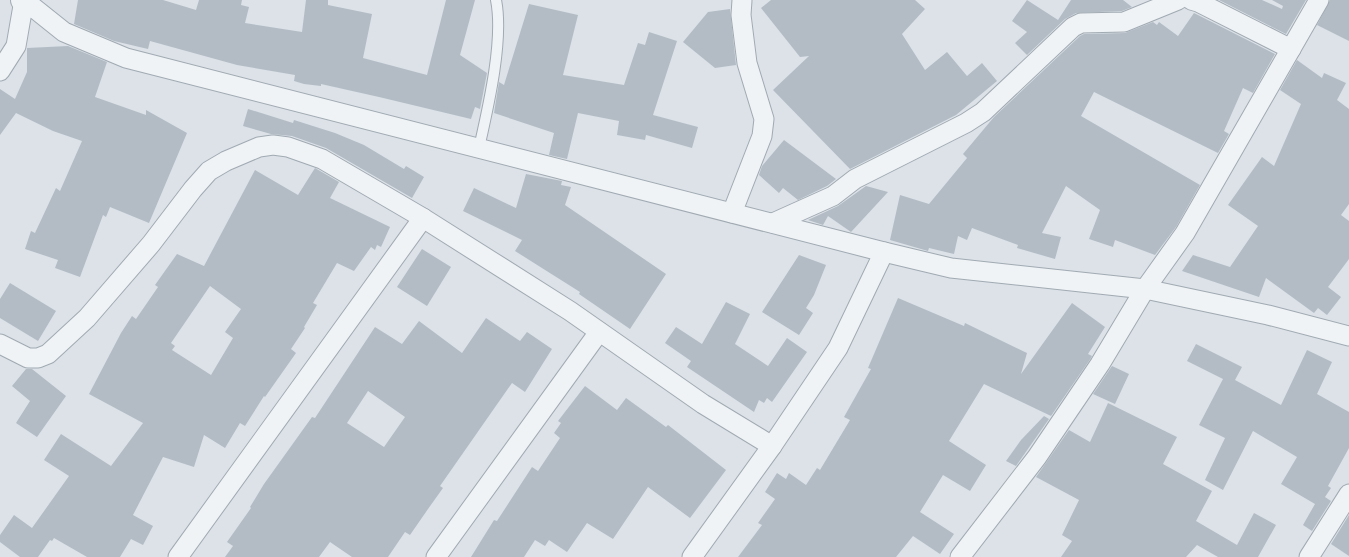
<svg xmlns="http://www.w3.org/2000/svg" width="1349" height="557" font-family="'Varela Round',sans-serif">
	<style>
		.building { fill: #b3bcc5; fill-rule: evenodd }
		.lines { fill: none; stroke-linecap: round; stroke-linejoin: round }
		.service-casing { stroke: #a1aab2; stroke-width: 12 }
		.minor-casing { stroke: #a1aab2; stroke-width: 21 }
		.tertiary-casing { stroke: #a1aab2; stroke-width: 26 }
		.service { stroke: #eff3f6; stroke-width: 10 }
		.minor { stroke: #eff3f6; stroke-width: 19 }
		.tertiary { stroke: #eff3f6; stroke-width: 24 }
	</style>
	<rect width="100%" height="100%" fill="#dce2e8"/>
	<g class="building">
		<polygon points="78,0 163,0 196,10 199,0 242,0 241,5 249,7 245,23 302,32 306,0 328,0 328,5 372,14 363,58 427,75 446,0 475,0 460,55 487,73 480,109 475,107 471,119 379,97 321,84 321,86 304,84 294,81 295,75 237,65 150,41 148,49 114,41 74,24"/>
		<polygon points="771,0 915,0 925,9 902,34 925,70 947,52 967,76 982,63 997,81 956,115 850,169 773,90 809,56 800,57 761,8"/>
		<polygon points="1027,0 1058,20 1071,0 1123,0 1132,7 1122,11 1076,13 1065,19 1027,55 1015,43 1027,32 1012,21"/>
		<polygon points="1219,0 1262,0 1282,9 1283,6 1272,0 1306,0 1286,34"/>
		<polygon points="1330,0 1349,0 1349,41 1317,25"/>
		<polygon points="529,4 578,15 563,75 624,85 638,43 645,45 649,32 677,41 653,115 698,127 692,148 646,135 645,140 617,135 619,121 578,113 567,159 549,155 554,133 494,113 499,82 504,85"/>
		<polygon points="730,9 736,65 715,68 683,42 708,12"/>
		<polygon points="1194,13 1275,54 1253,93 1243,88 1224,131 1229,134 1218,153 1094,92 1081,116 1200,185 1176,227 1155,255 1115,240 1113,247 1089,239 1100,210 1066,186 1042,233 1061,237 1055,259 1017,248 1018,245 972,228 967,240 958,236 954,254 929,248 928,251 890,240 900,195 929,204 967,158 963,154 994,117 1080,36 1084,34 1125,33 1153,22 1157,25 1159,22 1178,36"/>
		<polygon points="68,46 107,62 95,97 146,115 146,110 187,133 149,223 110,207 106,217 103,215 80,277 55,268 58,260 25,249 31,231 35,233 56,188 60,191 82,141 53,131 16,113 0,135 0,89 15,99 27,72 27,48"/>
		<polygon points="1297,60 1322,78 1324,73 1346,83 1337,100 1349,109 1349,204 1341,215 1349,221 1349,259 1328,287 1341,297 1327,315 1318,308 1314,313 1266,278 1259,297 1182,271 1193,255 1230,267 1258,226 1228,205 1262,157 1274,166 1301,104 1280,90"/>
		<polygon points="248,109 293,123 294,120 335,133 364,145 404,169 406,166 424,177 412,198 326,148 292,136 271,134 243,126"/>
		<polygon points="784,140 836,179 827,186 798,200 783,188 779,193 759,175 762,166"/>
		<path d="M315,168l24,14 -9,16 60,29 -9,20 -4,-2 -2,5 -4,-3 -17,24 -17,-8 -24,40 4,2 -13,22 1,1 -14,21 5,4 -31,44 -1,-1 -19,30 -5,-3 -15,25 -21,-13 -10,32 -31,-10 -30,58 20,11 -10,19 -12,-6 -11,18h-33l-33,-19 -2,3 -2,-1 -12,17h-18l-20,-15v-7l14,-20 18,13 37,-52 -25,-16 17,-26 50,32 32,-43 -54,-29 32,-61 11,-17 4,3 22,-32 -3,-2 22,-31 27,12 51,-96 43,25zM210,286l31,23 -16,23 8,6 -22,37 -39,-25 3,-4 -4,-3z"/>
		<polygon points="526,174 562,181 561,185 571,187 565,205 666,274 630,329 579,294 580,292 515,251 522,240 463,211 474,188 516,208"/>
		<polygon points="866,186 888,192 851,232 828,216 823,225 808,220 838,206"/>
		<polygon points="422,249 451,267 427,306 397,287"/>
		<polygon points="799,255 826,265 814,295 806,308 813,313 799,335 762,312"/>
		<polygon points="10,283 56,311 38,341 0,318 0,299"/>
		<polygon points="898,298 964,326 965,323 1027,353 1021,374 1072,303 1105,327 1088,354 1092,356 1091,358 1051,416 984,384 949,441 986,465 970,491 943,475 920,512 954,534 940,554 913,536 896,557 738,557 762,525 758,523 775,499 765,492 777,473 786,479 789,473 806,485 817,468 820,470 850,420 844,417 871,369 868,368"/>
		<polygon points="726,302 750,314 735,344 768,366 787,338 807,352 772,402 767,398 764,403 759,400 754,412 687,367 691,361 665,343 676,327 702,344"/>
		<path d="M486,318l34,23 7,-9 25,17 -27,43 -13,-9 -72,103 3,2 -15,21 -18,26 -5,-3 -17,25h-36l-22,-15 -11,15h-94l8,-11 -6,-4 24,-34 -1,-1 14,-23 48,-67 3,1 60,-91 27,17 17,-23 43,32zM368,391l37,26 -21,30 -37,-24z"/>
		<polygon points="1196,344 1242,367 1235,380 1281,405 1307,350 1332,362 1317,394 1349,412 1349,448 1328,486 1331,488 1325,497 1331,501 1312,531 1303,525 1315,504 1281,484 1297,457 1253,431 1223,490 1205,480 1225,438 1199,425 1223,379 1187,361"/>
		<polygon points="1112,366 1129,374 1115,404 1093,394"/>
		<polygon points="26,369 32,369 66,396 37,437 16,423 30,401 12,386"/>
		<polygon points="585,386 617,410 626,398 666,427 668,425 726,470 690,518 648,487 613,539 587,523 567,552 549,540 545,546 535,540 524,557 471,557 494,520 497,521 532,467 538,471 560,438 554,433 561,423 558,421"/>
		<polygon points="1108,403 1177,437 1163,464 1212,491 1196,521 1237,545 1254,513 1276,525 1258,557 1218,557 1197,545 1186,557 1061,557 1072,541 1062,535 1079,500 1036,477 1069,430 1090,442"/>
		<polygon points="1044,416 1049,419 1016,466 1006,461 1021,440"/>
		<polygon points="1349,515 1349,556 1331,544"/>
	</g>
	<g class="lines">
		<g class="service-casing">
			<path id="service" d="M479,148c9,-40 25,-108 17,-148"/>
		</g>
		<g class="minor-casing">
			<g id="minor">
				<polyline points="1191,0 1198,2 1291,49"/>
				<polyline points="0,71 16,46 24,0 64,32 126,58 884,252 951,268 1145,289 1268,315 1349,336"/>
				<polyline points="732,213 762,136 764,119 747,63 741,15 742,0"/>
				<polyline points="773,223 833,196 855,179 966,123 983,112 1073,27 1081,23 1124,22 1178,0"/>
				<polyline points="0,344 28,358 38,358 48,354 87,318 151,244 193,189 209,171 226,161 259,147 273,145 288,147 322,159 423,218 570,311 703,404 772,446"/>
				<polyline points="178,557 423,218"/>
				<polyline points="436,557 599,332"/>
				<polyline points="692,557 772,446 838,348 884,252"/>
				<polyline points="960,557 1037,457 1100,364 1145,289 1185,233 1319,0"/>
				<polyline points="1309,557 1349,494"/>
			</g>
		</g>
		<g class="tertiary-casing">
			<polyline id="tertiary" points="23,0 24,0"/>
		</g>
		<use href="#service" class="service"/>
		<use href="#minor" class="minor"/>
		<use href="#tertiary" class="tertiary"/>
	</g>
</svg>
